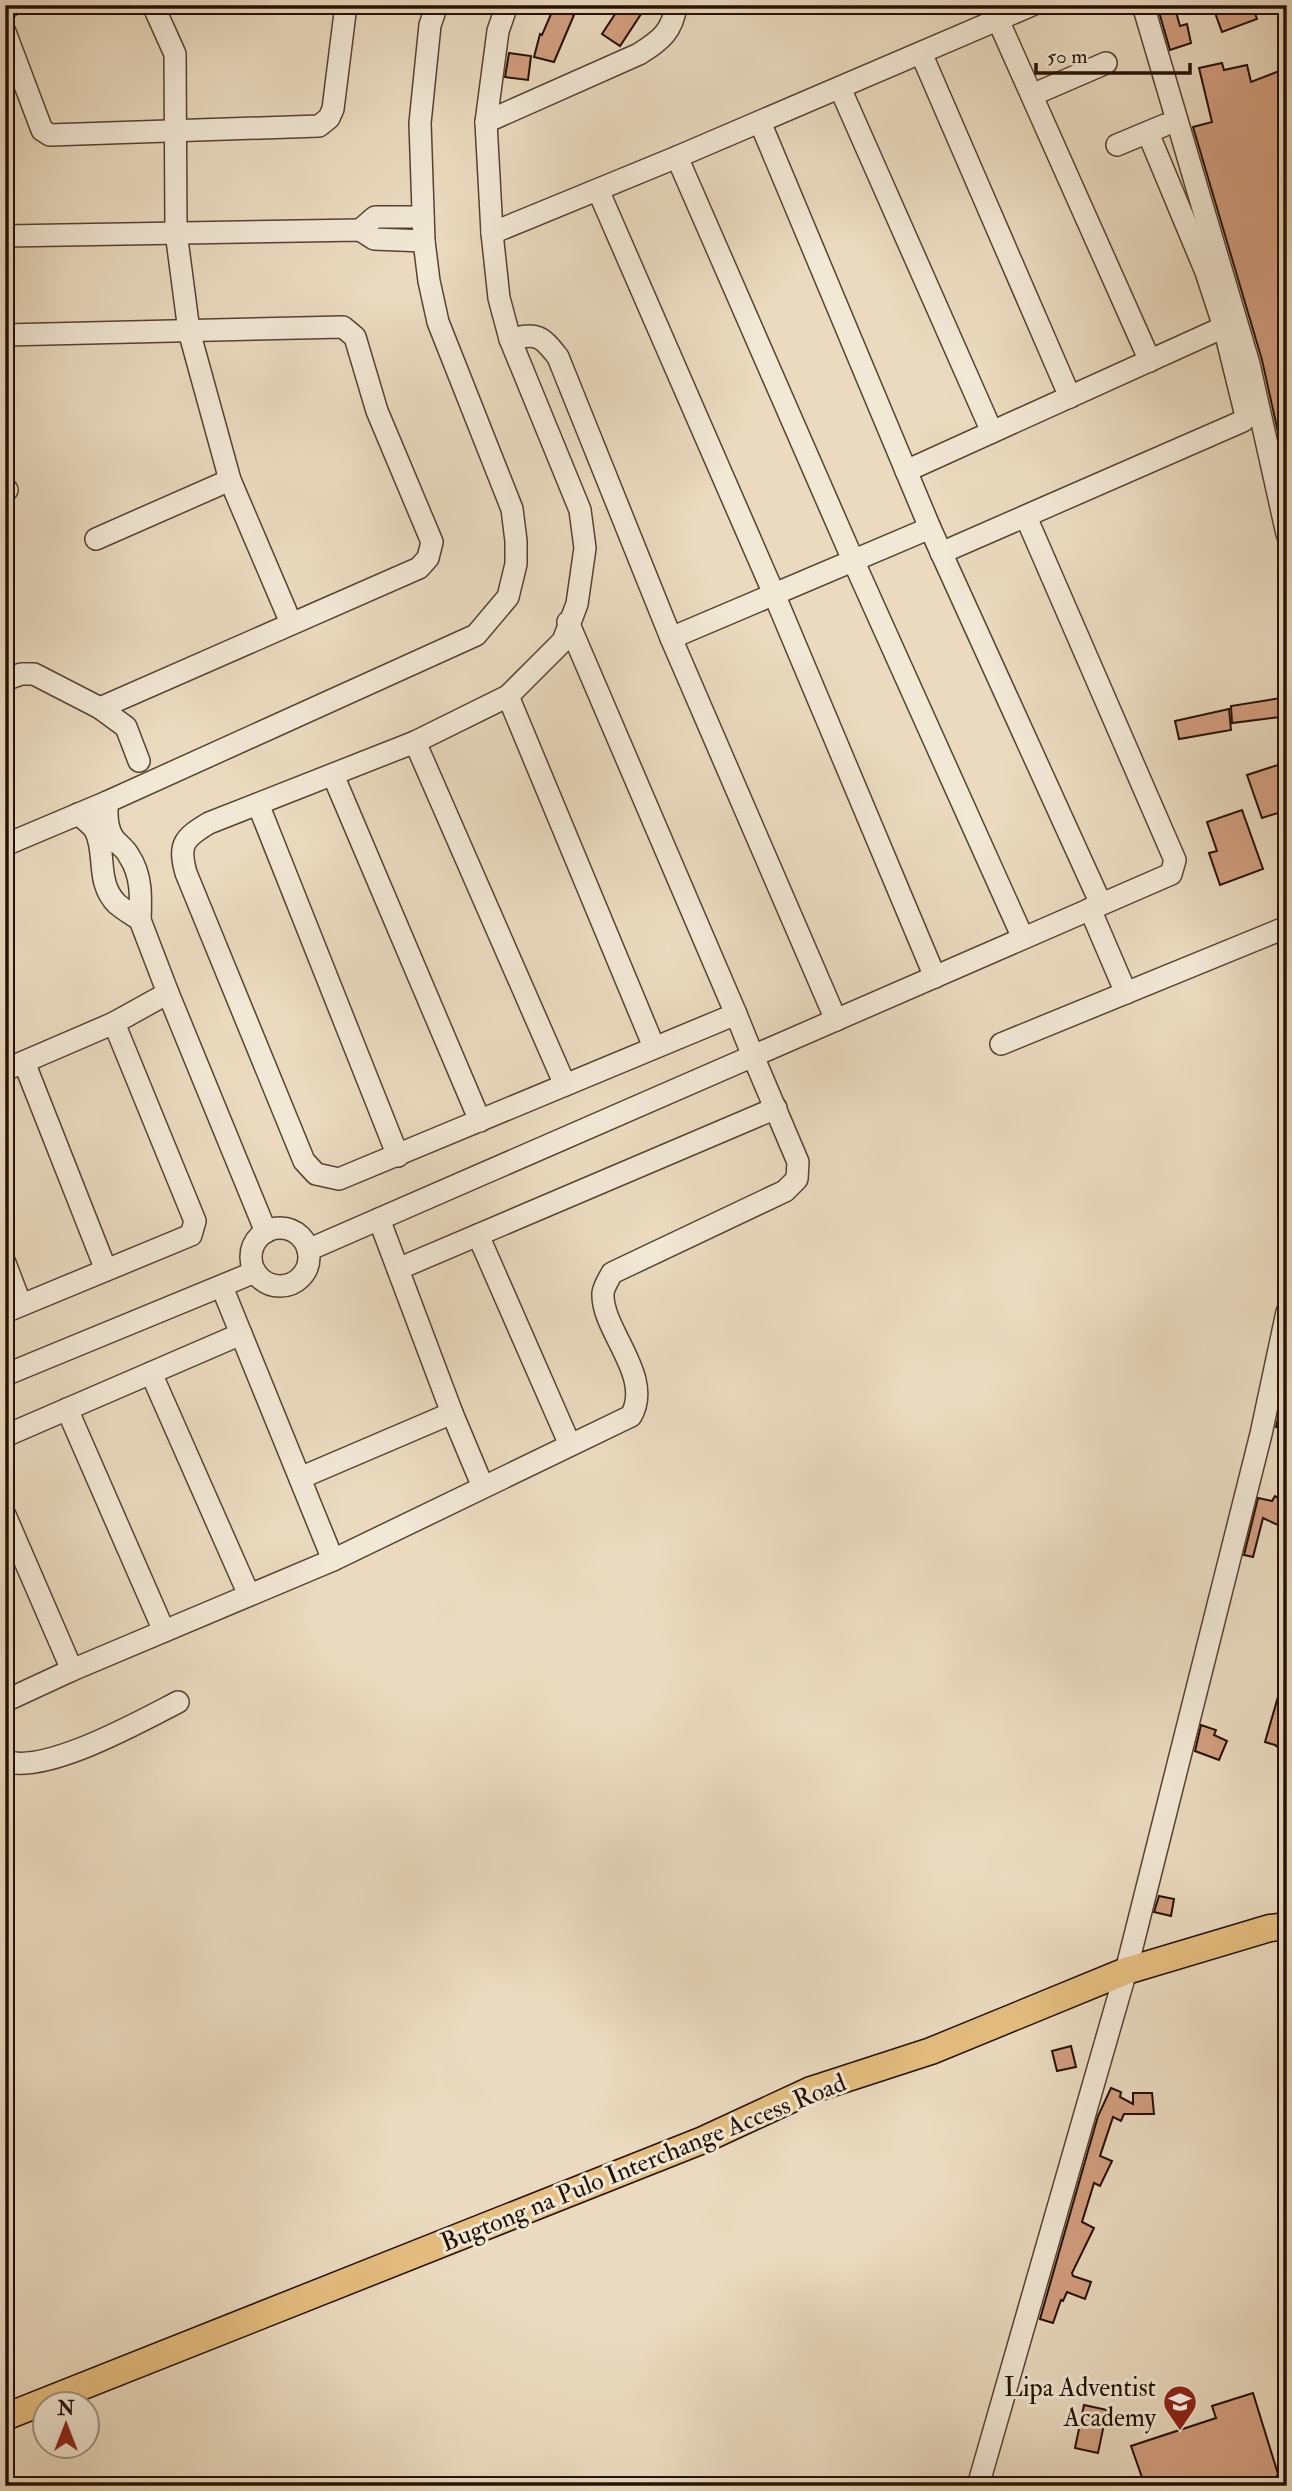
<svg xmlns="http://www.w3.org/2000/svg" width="1292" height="2491" font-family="'IM FELL Double Pica',serif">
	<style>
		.building { fill: #d39f81; stroke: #261000; stroke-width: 2 }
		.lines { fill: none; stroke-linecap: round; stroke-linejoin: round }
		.minor-casing { stroke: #574330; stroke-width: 24 }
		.major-casing { stroke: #261000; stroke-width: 29 }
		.minor { stroke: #f1e8d6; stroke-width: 21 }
		.major { stroke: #e5be80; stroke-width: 26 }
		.labels { text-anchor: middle; stroke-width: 6; stroke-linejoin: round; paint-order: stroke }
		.street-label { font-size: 26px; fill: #261000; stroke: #f1e8d6 }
		.poi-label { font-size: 26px; fill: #261000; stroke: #f1e8d6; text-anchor: end }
	</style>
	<rect width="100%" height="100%" fill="#eadbc0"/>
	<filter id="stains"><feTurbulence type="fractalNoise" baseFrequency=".00286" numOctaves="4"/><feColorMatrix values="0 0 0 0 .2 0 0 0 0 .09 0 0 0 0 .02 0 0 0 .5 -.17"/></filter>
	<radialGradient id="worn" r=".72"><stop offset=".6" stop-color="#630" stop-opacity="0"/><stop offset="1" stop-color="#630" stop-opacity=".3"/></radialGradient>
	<g class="building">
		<polygon points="621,5 647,5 620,46 602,34"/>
		<polygon points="1157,5 1174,5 1180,26 1187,24 1191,43 1170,50"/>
		<polygon points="1228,5 1252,5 1257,19 1222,32 1214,10"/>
		<polygon points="554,7 574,15 554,62 534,57 540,34 542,35"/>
		<polygon points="509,53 531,56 528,80 505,77"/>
		<polygon points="1222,63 1224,70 1247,65 1251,82 1287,68 1287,173 1279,176 1287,203 1287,473 1262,360 1193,127 1212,122 1199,68"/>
		<polygon points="1287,697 1287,716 1232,723 1231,706"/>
		<polygon points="1229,709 1231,730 1179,739 1175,721"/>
		<polygon points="1287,762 1287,810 1262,818 1247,775"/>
		<polygon points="1242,810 1263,869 1220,885 1209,853 1217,851 1207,822"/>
		<polygon points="1287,1381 1287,1432 1276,1427"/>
		<polygon points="1275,1496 1287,1504 1287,1512 1280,1526 1263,1518 1253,1557 1244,1555 1258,1498 1272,1501"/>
		<polygon points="1282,1683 1287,1683 1287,1755 1275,1745 1265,1742"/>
		<polygon points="1201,1725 1216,1730 1214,1735 1227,1741 1219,1760 1195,1751"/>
		<polygon points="1159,1896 1174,1899 1171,1916 1154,1912"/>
		<polygon points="1071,2046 1076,2067 1057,2071 1052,2051"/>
		<polygon points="1111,2088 1121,2092 1120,2097 1133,2104 1133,2093 1152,2093 1154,2114 1124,2114 1121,2121 1113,2117 1100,2156 1112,2161 1100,2186 1094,2183 1082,2222 1094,2228 1072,2273 1073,2276 1091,2282 1085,2299 1067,2292 1063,2301 1061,2300 1053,2323 1040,2319 1098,2116"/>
		<polygon points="1253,2393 1278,2474 1274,2481 1259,2486 1236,2486 1234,2477 1207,2486 1145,2486 1131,2446 1216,2418 1212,2406"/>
		<polygon points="1084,2405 1107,2410 1098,2453 1075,2448"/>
	</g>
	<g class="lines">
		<g class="minor-casing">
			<g id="minor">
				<polyline points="153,5 175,54 176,232 189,331 230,480 291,623"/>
				<polyline points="1143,5 1249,364 1287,534"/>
				<polyline points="5,10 11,5"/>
				<polyline points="998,20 1150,361"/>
				<polyline points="5,32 42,130 50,135 319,126 329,118 333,109 346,5"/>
				<polyline points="921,53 1070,397"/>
				<polyline points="840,88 992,432"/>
				<polyline points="1032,95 1106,63"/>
				<path d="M486,122l153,-68c21,-13 34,-23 37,-49"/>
				<polyline points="760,122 930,528 1101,904"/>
				<polyline points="1117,145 1165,125"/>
				<polyline points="677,157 853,560 1023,938"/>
				<polyline points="598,190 774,594 935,977"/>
				<polyline points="360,230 375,217 423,217"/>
				<polyline points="492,233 677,157 1032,5"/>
				<polyline points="5,236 360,230 374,239 424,241"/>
				<polyline points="5,335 343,327 355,337 377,411 432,542 428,558 419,568 100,708"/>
				<path d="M510,339c27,-6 31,-4 48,18l113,281 165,382"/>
				<polyline points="906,471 1224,327"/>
				<polyline points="5,491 7,490"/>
				<polyline points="96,539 230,480"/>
				<polyline points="941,553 1243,421 1246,416 1224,327 1206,272 1148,133"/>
				<polyline points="568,622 736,1014"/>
				<polyline points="671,638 930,528"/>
				<polyline points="5,680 21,674 34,674 100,708 126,727 139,761"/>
				<polyline points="508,696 654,1047"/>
				<polyline points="415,742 565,1085"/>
				<polyline points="333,775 480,1121"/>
				<polyline points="258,804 398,1156"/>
				<path d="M78,814c6,5 13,10 17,16 12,22 0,52 22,74 7,6 16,11 23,16 1,-22 2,-45 -11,-64 -3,-7 -10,-11 -15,-17 -8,-11 -7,-24 -7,-37"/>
				<polyline points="5,845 107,802 476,635 508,597 516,564 516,541 512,509 438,322 429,281 424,241 420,123 430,25 437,5"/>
				<polyline points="1090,909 1126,993"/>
				<polyline points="140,920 168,993"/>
				<polyline points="114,1023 168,993 266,1232"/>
				<polyline points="1001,1044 1287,927"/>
				<polyline points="24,1062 106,1270"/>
				<polyline points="5,1070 114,1023 195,1221 191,1235 5,1312"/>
				<polyline points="379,1219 452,1413 483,1487"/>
				<circle cx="280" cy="1257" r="29"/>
				<polyline points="478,1235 570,1445"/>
				<path d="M308,1250l445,-194 -17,-42 -397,165 -23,-5 -12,-13 -118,-288c-8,-29 -2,-35 23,-50l206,-81 93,-46 55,-55 14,-37 8,-56 -5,-38 -70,-171 -11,-41 -7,-65 -6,-111 12,-91 9,-26"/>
				<polyline points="5,1263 21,1305"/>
				<polyline points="398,1269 776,1108"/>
				<polyline points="222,1287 333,1560"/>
				<polyline points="151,1373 249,1595"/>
				<polyline points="5,1375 255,1272"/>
				<polyline points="67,1409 164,1631"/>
				<polyline points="5,1436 241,1334"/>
				<polyline points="300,1478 452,1413"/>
				<polyline points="5,1515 72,1670"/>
				<path d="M5,1701l67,-31 261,-110 298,-144c23,-40 -30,-86 -28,-123 1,-7 6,-14 9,-20l173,-82 12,-12 1,-17 -45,-106 418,-182 4,-14 -149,-343"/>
				<path d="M5,1761c40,14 136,-40 173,-59"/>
				<polyline points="978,2486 1126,1971 1261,1434 1287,1312"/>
				<polyline points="1286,2486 1287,2483"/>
			</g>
		</g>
		<g class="major-casing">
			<polyline id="major" points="5,2417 703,2140 811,2090 931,2051 1126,1971 1270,1928 1287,1926"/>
		</g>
		<use href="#minor" class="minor"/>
		<use href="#major" class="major"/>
	</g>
	<defs>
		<g id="school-pin" transform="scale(1.75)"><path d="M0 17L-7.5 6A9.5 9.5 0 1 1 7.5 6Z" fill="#8f2418" stroke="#f1e8d6"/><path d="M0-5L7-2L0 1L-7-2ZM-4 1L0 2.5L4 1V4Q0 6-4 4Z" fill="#fff"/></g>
	</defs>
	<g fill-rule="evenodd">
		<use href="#school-pin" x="1180" y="2402"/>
	</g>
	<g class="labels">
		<g class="street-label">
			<text transform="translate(643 2162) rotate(-22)" y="9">Bugtong na Pulo Interchange Access Road</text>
		</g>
		<g class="poi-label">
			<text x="1156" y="2396">Lipa Adventist<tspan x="1156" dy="30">Academy</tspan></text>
		</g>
	</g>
	<rect width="1292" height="2491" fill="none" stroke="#eadbc0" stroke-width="28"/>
	<rect x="7" y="7" width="1278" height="2477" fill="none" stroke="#261000" stroke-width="3.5"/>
	<rect x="14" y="14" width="1264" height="2463" fill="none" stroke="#261000" stroke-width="2"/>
	<g transform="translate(66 2425)"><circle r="33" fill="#f1e8d6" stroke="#a09280" stroke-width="2"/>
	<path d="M0-5L12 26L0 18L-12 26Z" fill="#8f2418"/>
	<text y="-10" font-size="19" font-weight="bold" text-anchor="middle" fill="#261000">N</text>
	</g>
	<path d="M1036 63v10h154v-10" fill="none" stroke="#261000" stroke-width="3.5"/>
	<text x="1047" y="63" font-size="21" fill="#261000" stroke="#f1e8d6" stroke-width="5" paint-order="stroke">50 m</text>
	<rect width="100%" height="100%" filter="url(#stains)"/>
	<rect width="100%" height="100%" fill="url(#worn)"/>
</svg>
